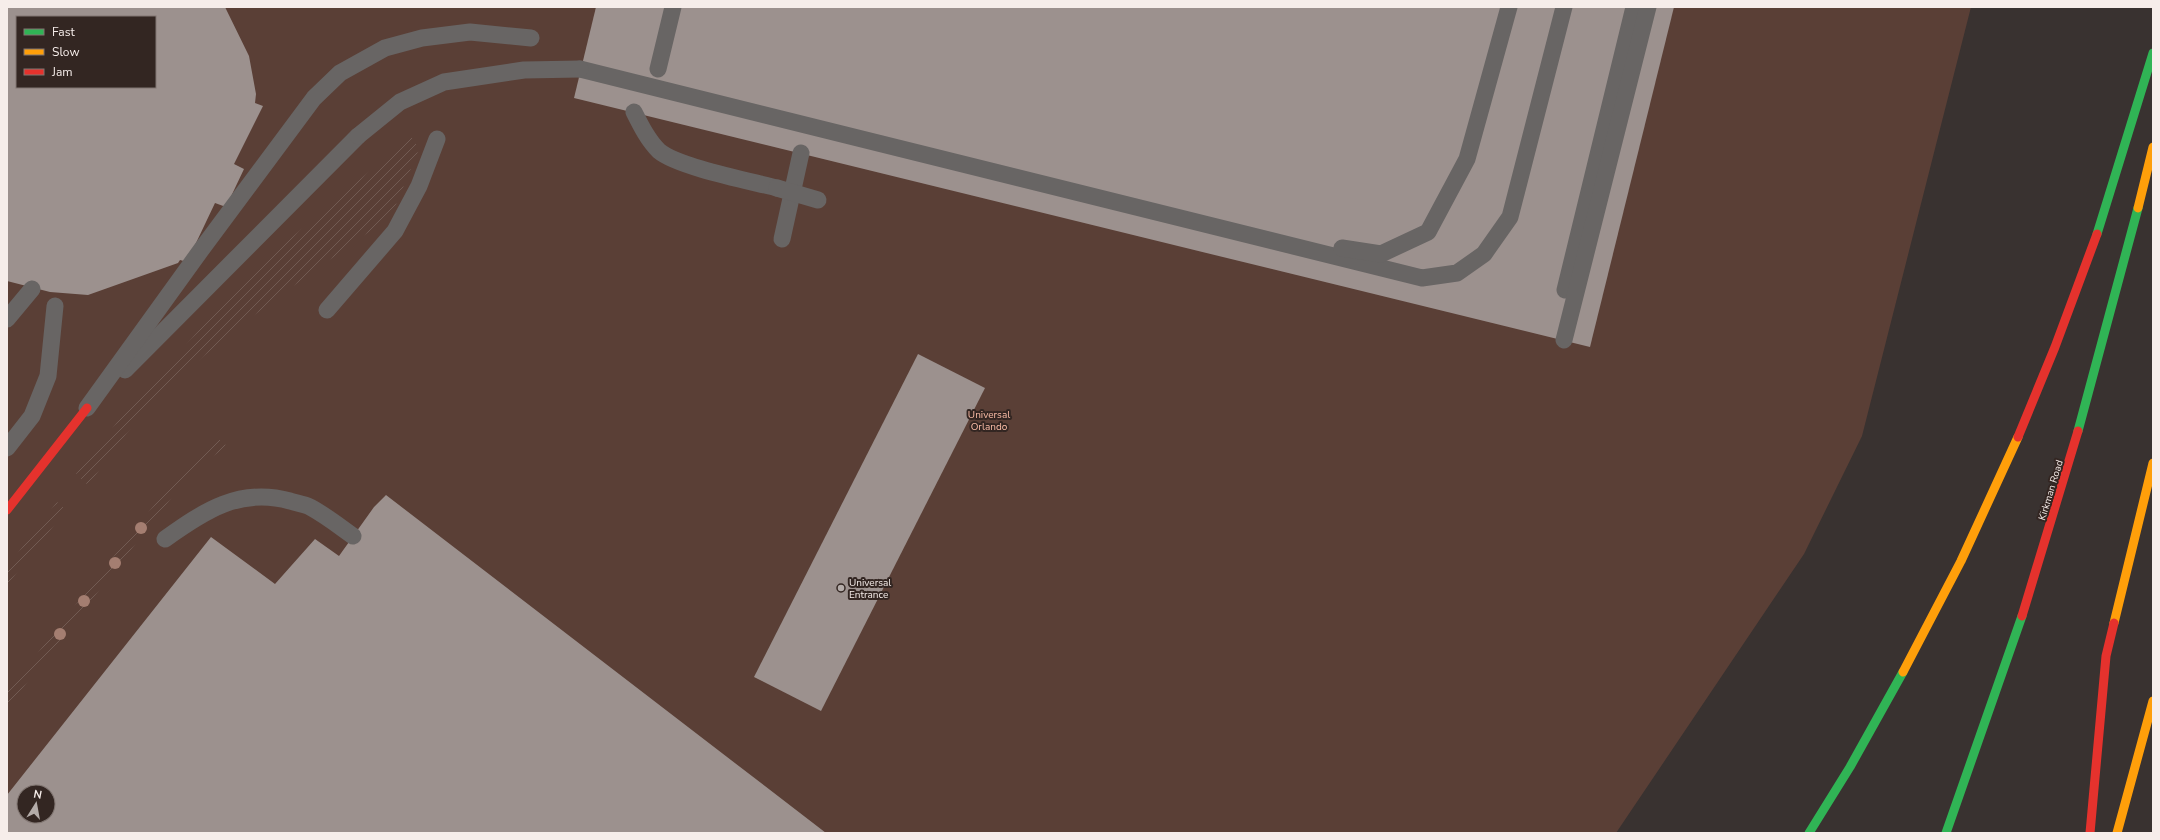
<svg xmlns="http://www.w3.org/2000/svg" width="2160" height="840" font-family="'Nunito Sans',sans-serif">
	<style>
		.green { fill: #5a3f36; fill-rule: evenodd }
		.garden { fill: url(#garden-furrows) }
		.building { fill: #9c918e; fill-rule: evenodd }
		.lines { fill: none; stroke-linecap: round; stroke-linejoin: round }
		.lane { stroke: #686564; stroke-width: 17 }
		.fast { stroke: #30b455; stroke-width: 9 }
		.slow { stroke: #ff9f0a; stroke-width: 9 }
		.jam { stroke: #e5322d; stroke-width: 9 }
		.lane-bridge { stroke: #686564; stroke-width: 17 }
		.tree { fill: #a47e71 }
		.poi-dot { fill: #b4aca9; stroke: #332622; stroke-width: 1.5 }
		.labels { text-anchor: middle; stroke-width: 4; stroke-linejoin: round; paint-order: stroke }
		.park-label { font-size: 10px; fill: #fcbda7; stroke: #332622 }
		.street-label { font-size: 10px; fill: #f6edea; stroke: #332622 }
		.poi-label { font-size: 10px; fill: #f6edea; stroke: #332622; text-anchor: start }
	</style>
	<defs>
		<pattern id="garden-furrows" width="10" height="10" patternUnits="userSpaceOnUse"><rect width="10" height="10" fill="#5a3f36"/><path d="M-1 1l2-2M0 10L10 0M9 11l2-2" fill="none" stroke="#725b53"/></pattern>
	</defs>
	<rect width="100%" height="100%" fill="#393230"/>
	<path class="green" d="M7,7h1964l-109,429 -58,118 -188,279h-1609zM17,17h138v70h-138zM24,792h24v24h-24z"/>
	<g class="garden">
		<path d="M411,136l8,13 -25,60 -10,12c-89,64 -188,129 -258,213 -13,17 -25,34 -38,51l-12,-11 43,-54 131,-147z"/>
		<polygon points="219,439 227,446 201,465 176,492 7,708 7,692 151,509 187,467"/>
		<polygon points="57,502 66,510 7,585 7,567"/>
	</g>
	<g class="building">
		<path d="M7,7h218l24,49 7,38 -1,9 8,3 -29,58 10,5 -18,38 -11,-4 -28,59 -7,-2 -2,3 -90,32 -38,-3 -43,-11zM17,17h138v70h-138z"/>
		<polygon points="596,7 1674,7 1590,347 574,98"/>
		<polygon points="918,354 985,388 821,711 754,677"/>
		<path d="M386,495l440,338h-819v-38l204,-258 64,47 40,-45 24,17 35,-49zM24,792h24v24h-24z"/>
	</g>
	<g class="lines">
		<g class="lane">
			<polyline points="580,69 1422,278 1457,273 1484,254 1510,217 1564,7"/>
			<polyline points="658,69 673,7"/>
			<path d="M634,112c7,14 14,28 25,39 19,16 91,30 118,37"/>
			<polyline points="782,239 801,153"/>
			<polyline points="1342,248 1381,254 1428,232 1467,159 1509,7"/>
			<polyline points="1565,290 1634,7"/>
			<polyline points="327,310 395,231 419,186 437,139"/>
			<polyline points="7,319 32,289"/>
			<polyline points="1564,340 1648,7"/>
			<polyline points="125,370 358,136"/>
			<polyline points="87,408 201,250 314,98 340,73 385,48 422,38 470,32 531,38"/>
			<polyline points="7,448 32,416 48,376 55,306"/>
			<path d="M165,539c39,-28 75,-52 125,-38 6,2 14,3 20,6 15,8 29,19 43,29"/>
		</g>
		<g class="fast">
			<polyline points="2097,234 2153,53"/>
			<polyline points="2078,431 2138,208"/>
			<polyline points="1809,833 1850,767 1903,672"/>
			<polyline points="1946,833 2022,616"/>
		</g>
		<g class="slow">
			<polyline points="2138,208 2153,147"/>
			<polyline points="2114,623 2153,463"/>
			<polyline points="1903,672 1961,561 2018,437"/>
			<polyline points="2117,833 2153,701"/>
		</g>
		<g class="jam">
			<polyline points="2018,437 2055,347 2097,234"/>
			<polyline points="7,510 87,408"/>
			<polyline points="2022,616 2078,431"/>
			<polyline points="2090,833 2106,656 2114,623"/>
		</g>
		<g class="lane-bridge">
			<polyline points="358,136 400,102 444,82 524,70 580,69"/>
			<polyline points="777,188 818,200"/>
		</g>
	</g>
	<g class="tree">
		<circle cx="141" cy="528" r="6"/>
		<circle cx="115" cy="563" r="6"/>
		<circle cx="84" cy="601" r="6"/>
		<circle cx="60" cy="634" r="6"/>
	</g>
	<circle class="poi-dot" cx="841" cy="588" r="4"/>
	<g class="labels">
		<g class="park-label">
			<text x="989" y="418">Universal<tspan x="989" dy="12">Orlando</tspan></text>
		</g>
		<g class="street-label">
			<text transform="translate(2050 490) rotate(-73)" y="4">Kirkman Road</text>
		</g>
		<g class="poi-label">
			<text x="849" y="586">Universal<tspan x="849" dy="12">Entrance</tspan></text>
		</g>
	</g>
	<rect width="2160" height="840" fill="none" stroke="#f6edea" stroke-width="16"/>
	<rect x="16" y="16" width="140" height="72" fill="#332622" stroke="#817672"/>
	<rect x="24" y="29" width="20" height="6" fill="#30b455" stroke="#817672"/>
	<text x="52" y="36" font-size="12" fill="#f6edea">Fast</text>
	<rect x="24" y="49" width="20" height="6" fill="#ff9f0a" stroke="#817672"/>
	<text x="52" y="56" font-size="12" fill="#f6edea">Slow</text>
	<rect x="24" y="69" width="20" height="6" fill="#e5322d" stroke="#817672"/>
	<text x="52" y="76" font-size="12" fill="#f6edea">Jam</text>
	<g transform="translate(36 804) rotate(11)"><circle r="19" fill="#332622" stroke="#817672"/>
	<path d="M0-3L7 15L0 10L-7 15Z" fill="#b4aca9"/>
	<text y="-6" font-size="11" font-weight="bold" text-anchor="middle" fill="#f6edea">N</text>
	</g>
</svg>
